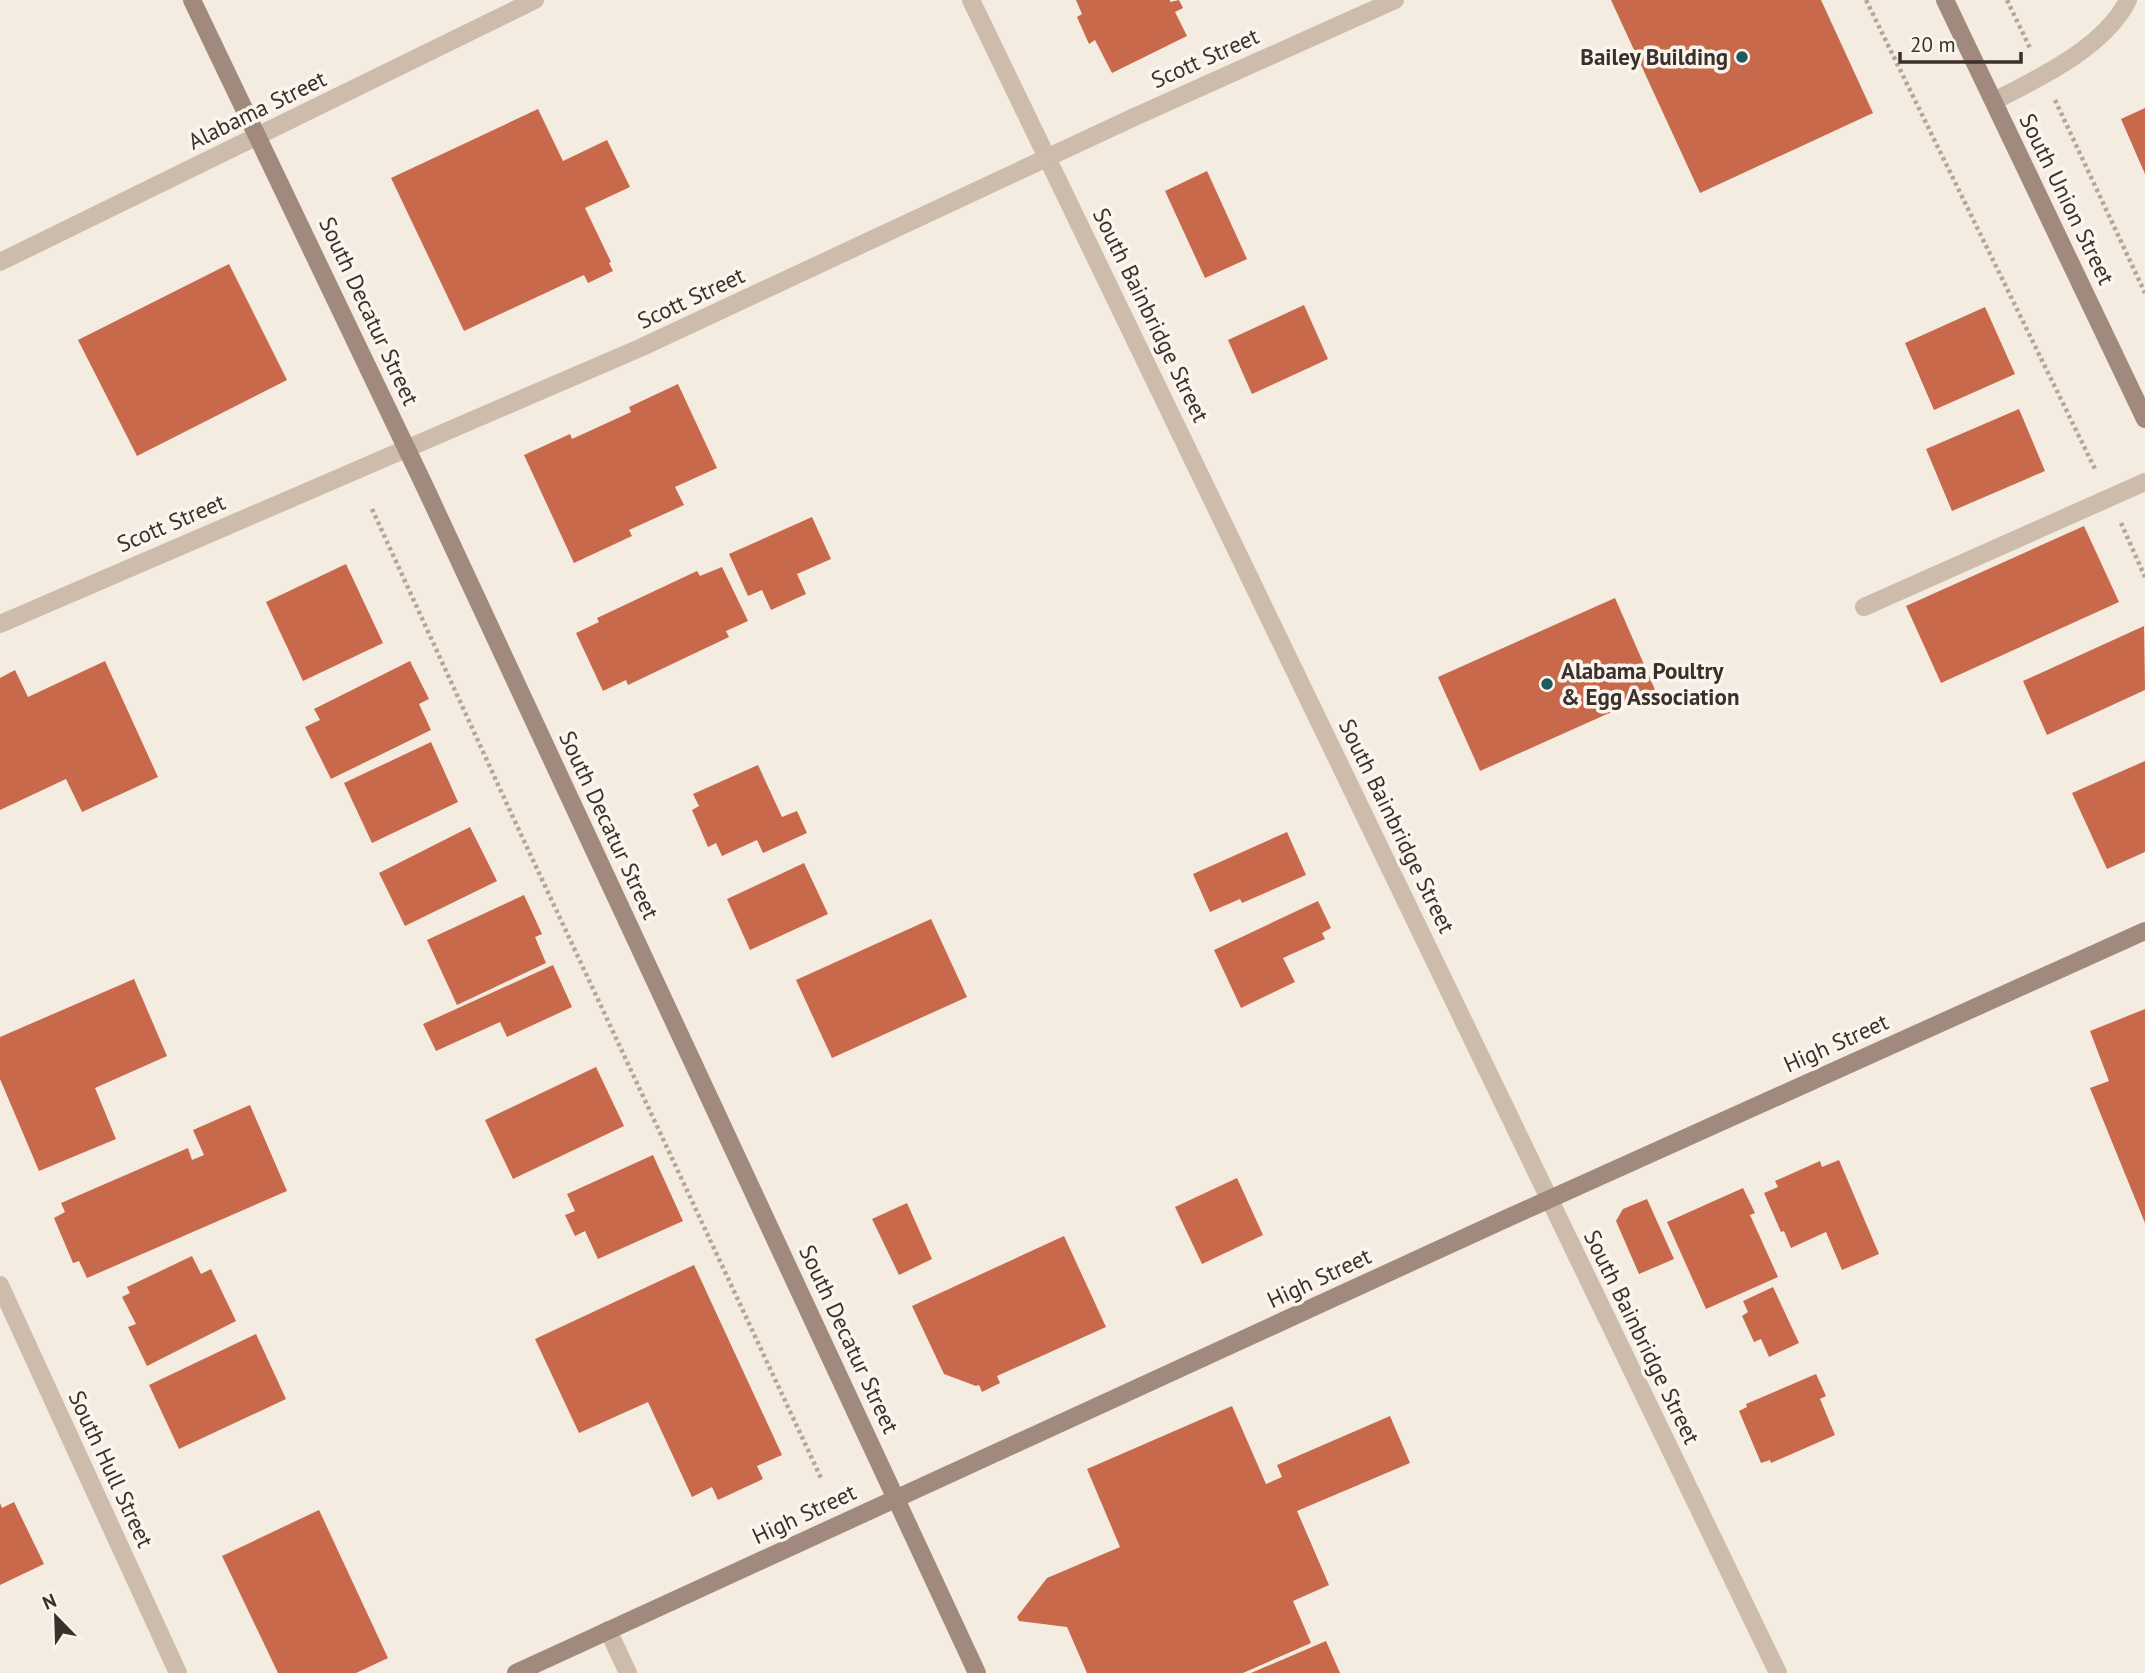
<svg xmlns="http://www.w3.org/2000/svg" width="2145" height="1673" font-family="'PT Sans',sans-serif">
	<style>
		.building { fill: #c8694b }
		.lines { fill: none; stroke-linecap: round; stroke-linejoin: round }
		.path { stroke: #b9a596; stroke-width: 4.5; stroke-dasharray: 3.5 3.5; stroke-linecap: butt }
		.service { stroke: #cdbbac; stroke-width: 18 }
		.minor { stroke: #cdbbac; stroke-width: 18 }
		.secondary { stroke: #a18a7d; stroke-width: 18 }
		.poi-dot { fill: #1f5a5e; stroke: #fbf5ee; stroke-width: 2.5 }
		.labels { text-anchor: middle; stroke-width: 7; stroke-linejoin: round; paint-order: stroke }
		.poi-label { font-size: 23px; font-weight: bold; fill: #3b302b; stroke: #fbf5ee; text-anchor: end }
		.street-label { font-size: 23px; fill: #3b302b; stroke: #fbf5ee }
	</style>
	<rect width="100%" height="100%" fill="#f4ebe1"/>
	<g class="building">
		<polygon points="1076,0 1170,0 1170,2 1179,0 1183,8 1175,12 1187,36 1112,73 1095,40 1089,44 1077,17 1082,14"/>
		<polygon points="1611,0 1821,0 1873,113 1700,193"/>
		<polygon points="2145,108 2145,174 2121,119"/>
		<polygon points="538,109 563,161 607,140 630,187 585,208 611,262 609,263 613,271 588,283 584,275 464,331 391,178"/>
		<polygon points="1207,171 1247,259 1205,278 1165,191"/>
		<polygon points="229,264 287,380 137,456 78,340"/>
		<polygon points="1304,305 1328,359 1252,394 1228,340"/>
		<polygon points="1985,307 2015,374 1934,410 1905,343"/>
		<polygon points="678,384 717,468 675,487 684,505 629,530 632,536 574,563 524,455 570,434 572,439 631,412 629,407"/>
		<polygon points="2019,409 2045,471 1952,511 1926,449"/>
		<polygon points="812,517 831,559 797,574 806,594 771,610 762,590 748,596 729,554"/>
		<polygon points="2084,526 2119,602 1941,683 1906,606"/>
		<polygon points="346,564 383,643 303,681 266,602"/>
		<polygon points="722,567 748,621 726,631 729,637 628,685 626,680 603,691 576,633 599,622 597,618 697,571 700,576"/>
		<polygon points="1615,598 1656,692 1480,771 1438,677"/>
		<polygon points="2144,626 2145,690 2047,735 2023,681"/>
		<polygon points="105,661 158,777 82,812 66,779 0,810 0,678 15,670 28,697"/>
		<polygon points="410,661 429,699 419,704 431,730 331,779 305,727 320,720 314,709"/>
		<polygon points="431,742 458,802 372,843 344,783"/>
		<polygon points="2145,761 2145,852 2107,869 2072,793"/>
		<polygon points="758,765 782,817 797,811 807,833 763,853 757,840 722,856 716,843 708,847 692,810 699,806 693,794"/>
		<polygon points="470,827 497,881 405,926 379,873"/>
		<polygon points="1287,832 1306,875 1242,903 1240,899 1210,912 1193,874"/>
		<polygon points="804,863 828,914 750,950 727,899"/>
		<polygon points="524,895 542,934 535,937 546,963 457,1005 427,940"/>
		<polygon points="1318,901 1331,928 1322,933 1325,939 1283,958 1295,982 1241,1008 1214,950"/>
		<polygon points="931,919 967,997 832,1058 796,980"/>
		<polygon points="553,965 572,1007 507,1037 500,1022 436,1051 423,1024"/>
		<polygon points="134,979 167,1056 95,1088 116,1139 39,1171 0,1079 0,1037"/>
		<polygon points="2145,1009 2145,1223 2090,1088 2109,1081 2090,1031"/>
		<polygon points="596,1067 624,1126 513,1179 485,1120"/>
		<polygon points="250,1105 287,1191 87,1278 79,1261 73,1263 54,1218 65,1212 61,1203 188,1148 192,1160 204,1155 193,1130"/>
		<polygon points="653,1155 683,1221 598,1259 585,1231 575,1236 565,1215 575,1211 567,1194"/>
		<polygon points="1839,1160 1879,1254 1842,1270 1826,1232 1791,1248 1784,1231 1781,1232 1764,1193 1778,1187 1775,1181 1820,1161 1822,1167"/>
		<polygon points="1237,1178 1263,1235 1202,1264 1175,1207"/>
		<polygon points="1743,1188 1755,1213 1750,1215 1778,1277 1706,1309 1667,1222"/>
		<polygon points="1647,1199 1674,1259 1639,1274 1616,1221 1623,1209"/>
		<polygon points="907,1203 932,1259 899,1275 872,1219"/>
		<polygon points="1064,1236 1106,1327 997,1376 1000,1383 982,1392 979,1385 976,1386 944,1374 912,1306"/>
		<polygon points="192,1256 201,1274 211,1269 236,1321 147,1366 128,1327 136,1324 122,1297 130,1293 127,1287"/>
		<polygon points="694,1265 782,1455 757,1466 763,1479 718,1500 712,1487 692,1497 648,1402 579,1433 535,1339"/>
		<polygon points="1773,1287 1799,1343 1769,1357 1761,1339 1754,1342 1742,1316 1748,1312 1743,1301"/>
		<polygon points="256,1334 286,1399 179,1449 149,1385"/>
		<polygon points="1816,1374 1826,1396 1820,1399 1835,1435 1771,1463 1770,1460 1761,1463 1739,1411 1747,1407 1746,1404"/>
		<polygon points="1232,1406 1266,1484 1282,1477 1277,1465 1390,1416 1410,1463 1297,1511 1329,1585 1293,1601 1311,1643 1243,1673 1087,1673 1067,1627 1019,1621 1017,1617 1047,1578 1120,1547 1087,1469"/>
		<polygon points="14,1502 44,1564 0,1585 0,1503 2,1508"/>
		<polygon points="319,1510 388,1658 356,1673 278,1673 222,1556"/>
		<polygon points="1326,1641 1340,1673 1251,1673"/>
	</g>
	<g class="lines">
		<g class="path">
			<polyline points="1866,0 2096,471"/>
			<polyline points="2007,0 2030,48"/>
			<polyline points="2055,100 2145,293"/>
			<polyline points="372,509 511,813 822,1480"/>
			<polyline points="2121,523 2145,577"/>
		</g>
		<g class="service">
			<path d="M1994,101c45,-23 111,-54 134,-101"/>
			<polyline points="1864,607 2145,482"/>
			<polyline points="608,1630 628,1673"/>
		</g>
		<g class="minor">
			<polyline points="971,0 1778,1673"/>
			<polyline points="0,262 535,0"/>
			<polyline points="0,624 640,348 1130,119 1395,0"/>
			<polyline points="0,1285 178,1673"/>
		</g>
		<g class="secondary">
			<polyline points="192,0 425,487 977,1673"/>
			<polyline points="1945,0 2145,419"/>
			<polyline points="516,1673 1501,1221 2145,931"/>
		</g>
	</g>
	<g class="poi-dot">
		<circle cx="1742" cy="57" r="7"/>
		<circle cx="1547" cy="684" r="7"/>
	</g>
	<g class="labels">
		<g class="poi-label">
			<text x="1728" y="65">Bailey Building</text>
			<text x="1561" y="679" text-anchor="start">Alabama Poultry<tspan x="1561" dy="26">&amp; Egg Association</tspan></text>
		</g>
		<g class="street-label">
			<text transform="translate(1205 58) rotate(-24)" y="8">Scott Street</text>
			<text transform="translate(257 110) rotate(-26)" y="8">Alabama Street</text>
			<text transform="translate(2067 199) rotate(64)" y="8">South Union Street</text>
			<text transform="translate(691 298) rotate(-25)" y="8">Scott Street</text>
			<text transform="translate(369 311) rotate(65)" y="8">South Decatur Street</text>
			<text transform="translate(1151 315) rotate(64)" y="8">South Bainbridge Street</text>
			<text transform="translate(171 523) rotate(-23)" y="8">Scott Street</text>
			<text transform="translate(609 825) rotate(65)" y="8">South Decatur Street</text>
			<text transform="translate(1397 826) rotate(64)" y="8">South Bainbridge Street</text>
			<text transform="translate(1836 1043) rotate(-24)" y="8">High Street</text>
			<text transform="translate(1319 1278) rotate(-25)" y="8">High Street</text>
			<text transform="translate(1642 1337) rotate(64)" y="8">South Bainbridge Street</text>
			<text transform="translate(849 1339) rotate(65)" y="8">South Decatur Street</text>
			<text transform="translate(111 1469) rotate(65)" y="8">South Hull Street</text>
			<text transform="translate(804 1514) rotate(-25)" y="8">High Street</text>
		</g>
	</g>
	<g transform="translate(56 1617) rotate(337)" stroke="#fbf5ee" stroke-width="5" paint-order="stroke">
	<path d="M0-5L12 26L0 18L-12 26Z" fill="#3b302b"/>
	<text y="-10" font-size="19" font-weight="bold" text-anchor="middle" fill="#3b302b">N</text>
	</g>
	<path d="M1900 52v10h121v-10" fill="none" stroke="#3b302b" stroke-width="3.5"/>
	<text x="1910" y="52" font-size="21" fill="#3b302b" stroke="#fbf5ee" stroke-width="5" paint-order="stroke">20 m</text>
</svg>
